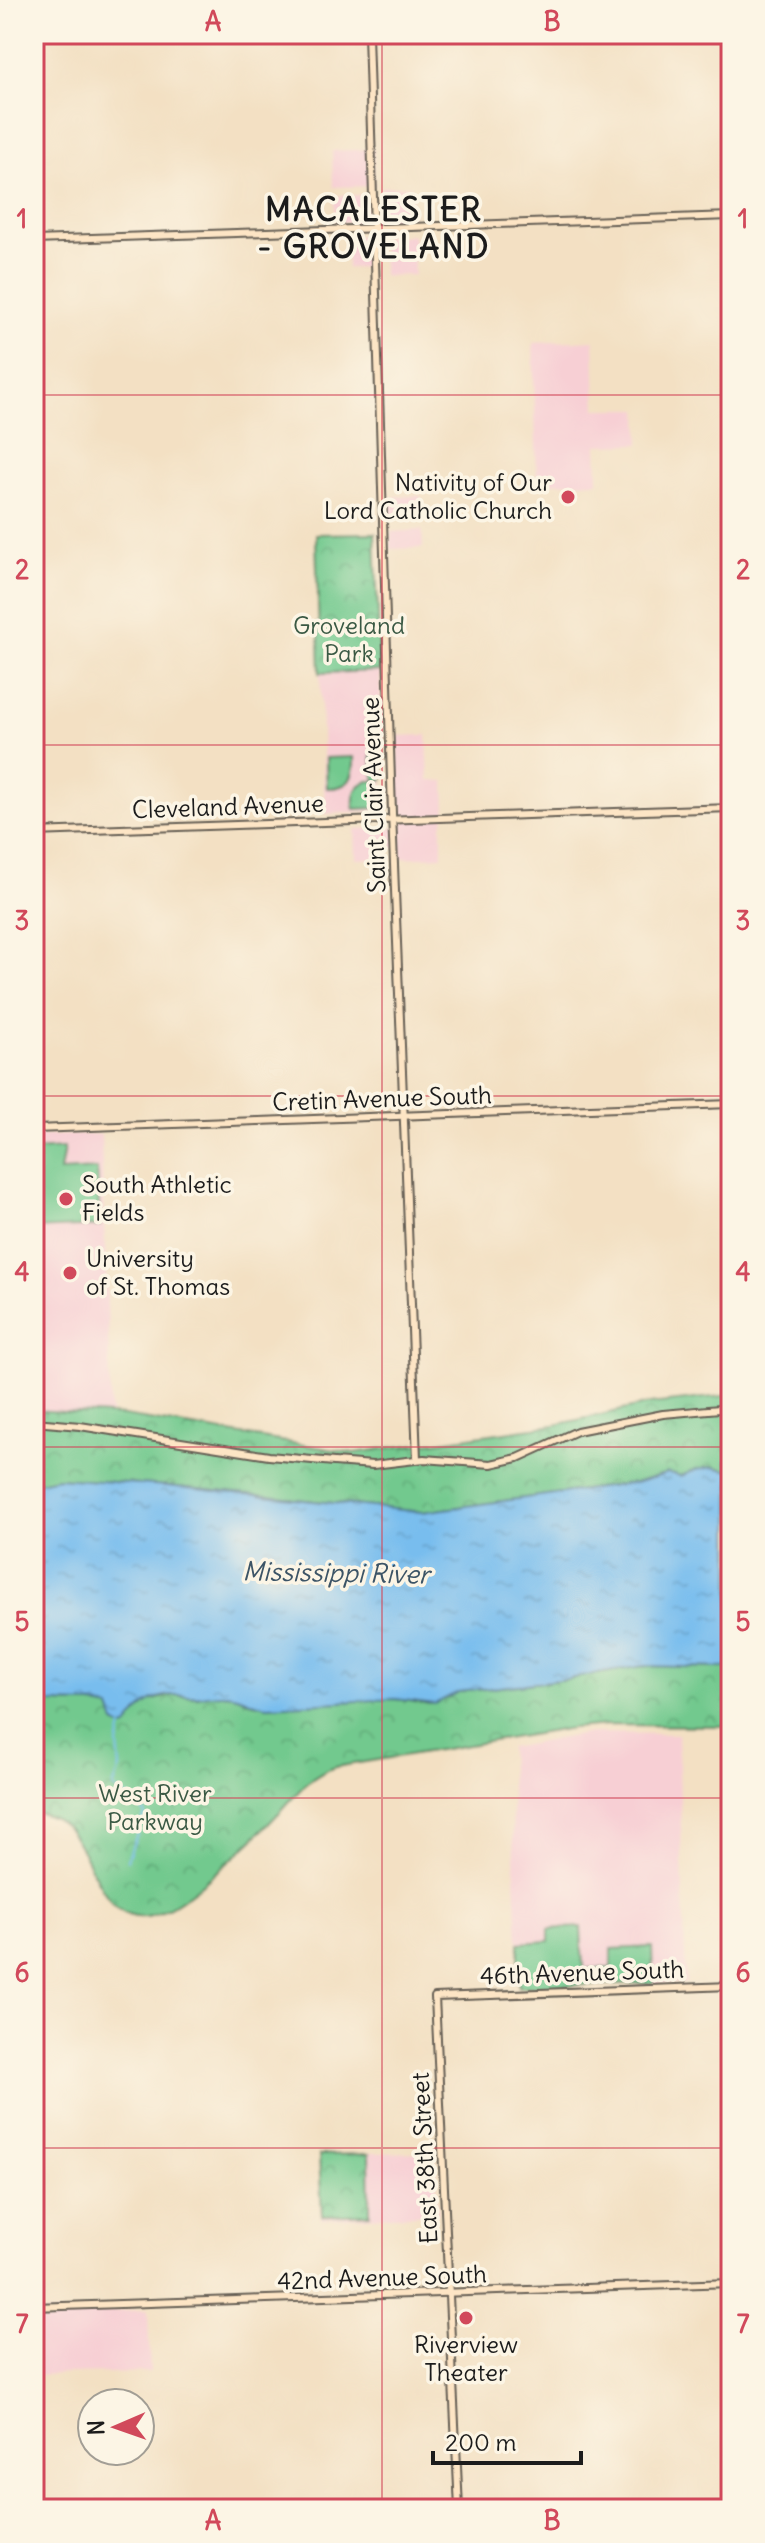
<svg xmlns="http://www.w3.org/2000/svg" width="765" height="2543" font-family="Delius,sans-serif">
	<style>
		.built { fill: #f7cfd4 }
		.green { fill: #72c98e; stroke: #477255; stroke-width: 2 }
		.park { fill: url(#park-crowns); stroke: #477255; stroke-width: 2 }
		.water { fill: url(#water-ripples); stroke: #4a6c85; stroke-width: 2 }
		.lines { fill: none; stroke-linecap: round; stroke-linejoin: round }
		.stream { stroke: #78bdee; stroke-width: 2 }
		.secondary-casing { stroke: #676156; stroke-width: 10 }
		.secondary { stroke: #fde5c5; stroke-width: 6 }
		.grid { fill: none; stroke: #d1495b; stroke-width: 2; stroke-opacity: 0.55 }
		.poi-dot { fill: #d1495b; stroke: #fcf5e5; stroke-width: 3 }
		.labels { text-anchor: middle; stroke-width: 7; stroke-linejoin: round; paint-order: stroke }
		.poi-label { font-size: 24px; fill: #1c1c1c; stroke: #fcf5e5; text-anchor: start }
		.park-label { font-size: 24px; fill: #3a5944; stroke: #fcf5e5 }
		.street-label { font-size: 24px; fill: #1c1c1c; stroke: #fcf5e5 }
		.water-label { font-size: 26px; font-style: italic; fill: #3c5466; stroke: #fcf5e5 }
		.district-label { font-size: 32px; font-weight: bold; letter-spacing: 2px; fill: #1c1c1c; stroke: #fcf5e5 }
		.neatline { fill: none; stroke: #d1495b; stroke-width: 3 }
		.grid-label { font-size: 26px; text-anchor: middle; font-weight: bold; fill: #d1495b }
	</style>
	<defs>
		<pattern id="park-crowns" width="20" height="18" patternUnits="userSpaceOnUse" patternTransform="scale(2)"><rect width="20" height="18" fill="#72c98e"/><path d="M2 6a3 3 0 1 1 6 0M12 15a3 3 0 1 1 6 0" fill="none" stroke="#62ac7a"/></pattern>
		<pattern id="water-ripples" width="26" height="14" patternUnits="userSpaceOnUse" patternTransform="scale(2)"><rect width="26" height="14" fill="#78bdee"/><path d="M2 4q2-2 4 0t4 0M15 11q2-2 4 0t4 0" fill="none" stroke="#67a2cc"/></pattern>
	</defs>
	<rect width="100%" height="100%" fill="#fcf5e5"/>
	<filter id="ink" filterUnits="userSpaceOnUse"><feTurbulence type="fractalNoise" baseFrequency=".0125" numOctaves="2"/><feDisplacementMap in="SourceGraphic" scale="16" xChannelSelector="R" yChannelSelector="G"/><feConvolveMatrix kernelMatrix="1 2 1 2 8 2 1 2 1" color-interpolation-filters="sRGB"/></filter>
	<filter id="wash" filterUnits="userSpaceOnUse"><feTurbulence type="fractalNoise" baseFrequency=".006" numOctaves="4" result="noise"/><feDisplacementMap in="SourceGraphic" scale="32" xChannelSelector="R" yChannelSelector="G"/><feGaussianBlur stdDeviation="1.8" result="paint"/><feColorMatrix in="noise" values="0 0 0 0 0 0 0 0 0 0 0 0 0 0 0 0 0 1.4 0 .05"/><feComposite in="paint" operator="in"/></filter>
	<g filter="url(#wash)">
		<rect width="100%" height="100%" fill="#f3e0c3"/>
		<g class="built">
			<polygon points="373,149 374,186 333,187 332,151"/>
			<polygon points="411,186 412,220 382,221 381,187"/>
			<polygon points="366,195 366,222 335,222 334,196"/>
			<polygon points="413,235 414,275 383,276 382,237"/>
			<polygon points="367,236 368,267 347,268 346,237"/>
			<polygon points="594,340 596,409 639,409 640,444 597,445 598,482 537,483 533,343"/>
			<polygon points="421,496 421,516 390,517 389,497"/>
			<polygon points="422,530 423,548 391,549 391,532"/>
			<polygon points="380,671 384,811 325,814 320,673"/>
			<polygon points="427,735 429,781 445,781 446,811 442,826 442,856 401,858 400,848 386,848 386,858 356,859 355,829 399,827 397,736"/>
			<polygon points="101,1134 111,1415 34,1410 34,1136"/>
			<polygon points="590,1733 678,1734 686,1983 520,1988 509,1748"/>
			<polygon points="435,2152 438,2214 321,2219 318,2154"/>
			<polygon points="148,2310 150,2372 34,2375 34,2314"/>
		</g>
		<g class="green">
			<path d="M354,757c1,22 -5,31 -27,31l-1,-30z"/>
			<path d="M367,781h11l3,24 -4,3 -23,1c-1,-14 0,-22 13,-28z"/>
			<polygon points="64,1148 60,1171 97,1169 100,1226 34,1229 34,1150"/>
			<polygon points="581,1927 583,1969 611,1968 611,1949 652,1947 653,1983 519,1987 519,1943 549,1941 549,1929"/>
		</g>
		<g class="park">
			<polygon points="375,533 380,671 320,673 316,534"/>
			<polygon points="371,755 382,755 383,780 376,780 374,776"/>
			<polygon points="731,1395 730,1471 713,1467 697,1470 681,1476 668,1473 635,1483 422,1512 167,1486 58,1478 34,1483 34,1410 124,1416 354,1453 555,1425 650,1404"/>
			<path d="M731,1665v61l-123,-1 -36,3 -237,39c-31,12 -38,28 -60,50 -24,26 -82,80 -113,94 -58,27 -68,-56 -95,-83 -9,-9 -21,-14 -33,-16v-120c22,21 49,5 75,15 7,3 14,11 21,16l3,-9 17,-13 23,-6 25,2 12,-4 27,2 13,7 18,4 89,-7h38l35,5 28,-12 110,-13 75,-13 82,2z"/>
			<polygon points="369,2154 370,2214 322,2216 319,2155"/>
		</g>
		<path class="water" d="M730,1459l1,206 -6,3 -82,-2 -75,13 -110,13 -23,12 -40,-5 -127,7c-13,-1 -23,-9 -35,-11 -12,-2 -20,-1 -31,1 -8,2 -17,-1 -25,-1 -26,0 -37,12 -50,32l-5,1 -7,-5 -5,-15 -18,-4 -42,-1 -16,-11v-209l24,-5 109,8 255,26 213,-29 33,-10 13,3 15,-6 17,-3 17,4 -4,-9z"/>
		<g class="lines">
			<polyline class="stream" points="122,1727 118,1745 120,1768 113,1788 137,1803 145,1814 127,1860"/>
		</g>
	</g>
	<g filter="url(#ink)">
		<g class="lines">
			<g class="secondary-casing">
				<g id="secondary">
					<polyline points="368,34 392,813 417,1459"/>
					<polyline points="34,240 731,216"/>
					<polyline points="34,832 731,808"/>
					<polyline points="34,1129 731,1104"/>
					<polyline points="34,1422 80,1426 269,1456 334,1462 373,1465 424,1459 491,1464 518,1458 577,1431 663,1414 731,1408"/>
					<polyline points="34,2307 731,2283"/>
					<polyline points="459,2509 435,1997 731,1986"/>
				</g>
			</g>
			<use href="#secondary" class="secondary"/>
		</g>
	</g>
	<path class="grid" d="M382,34v2475M34,395h697M34,745h697M34,1096h697M34,1447h697M34,1798h697M34,2148h697"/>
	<g class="poi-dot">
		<circle cx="568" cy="497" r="8"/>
		<circle cx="66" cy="1199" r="8"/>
		<circle cx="70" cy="1273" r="8"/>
		<circle cx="466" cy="2318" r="8"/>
	</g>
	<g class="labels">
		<g class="poi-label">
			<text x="552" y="491" text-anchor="end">Nativity of Our<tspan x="552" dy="28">Lord Catholic Church</tspan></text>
			<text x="82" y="1193">South Athletic<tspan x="82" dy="28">Fields</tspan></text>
			<text x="86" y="1267">University<tspan x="86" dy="28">of St. Thomas</tspan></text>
			<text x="466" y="2353" text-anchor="middle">Riverview<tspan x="466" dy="28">Theater</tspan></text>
		</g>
		<g class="park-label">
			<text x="349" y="634">Groveland<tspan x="349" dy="28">Park</tspan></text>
			<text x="155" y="1802">West River<tspan x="155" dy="28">Parkway</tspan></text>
		</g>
		<g class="street-label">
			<text transform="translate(374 795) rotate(-92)" y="8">Saint Clair Avenue</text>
			<text transform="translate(228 807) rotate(-2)" y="8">Cleveland Avenue</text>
			<text transform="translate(382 1099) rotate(-2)" y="8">Cretin Avenue South</text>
			<text transform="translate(582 1973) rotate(-2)" y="8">46th Avenue South</text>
			<text transform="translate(425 2158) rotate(-93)" y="8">East 38th Street</text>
			<text transform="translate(382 2278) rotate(-2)" y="8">42nd Avenue South</text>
		</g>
		<g class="water-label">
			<text transform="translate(336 1573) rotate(1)" y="9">Mississippi River</text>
		</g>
		<g class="district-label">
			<text x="374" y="221">MACALESTER<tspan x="374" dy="37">- GROVELAND</tspan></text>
		</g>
	</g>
	<rect width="765" height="2543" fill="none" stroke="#fcf5e5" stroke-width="88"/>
	<g transform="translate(116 2427) rotate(268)"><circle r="38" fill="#fcf5e5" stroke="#a29e95" stroke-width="2"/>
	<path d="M0-6L14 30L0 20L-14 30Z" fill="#d1495b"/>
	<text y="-12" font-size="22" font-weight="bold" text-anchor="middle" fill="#1c1c1c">N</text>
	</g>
	<path d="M433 2451v12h148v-12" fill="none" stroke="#1c1c1c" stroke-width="4"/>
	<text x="445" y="2451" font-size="24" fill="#1c1c1c" stroke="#fcf5e5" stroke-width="6" paint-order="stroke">200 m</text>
	<rect x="44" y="44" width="677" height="2455" class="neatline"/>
	<g class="grid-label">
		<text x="213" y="31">A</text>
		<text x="552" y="31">B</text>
		<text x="22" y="228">1</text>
		<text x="743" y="228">1</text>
		<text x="22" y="579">2</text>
		<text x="743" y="579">2</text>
		<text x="22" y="930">3</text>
		<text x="743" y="930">3</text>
		<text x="22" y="1281">4</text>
		<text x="743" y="1281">4</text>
		<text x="22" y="1631">5</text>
		<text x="743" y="1631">5</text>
		<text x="22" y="1982">6</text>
		<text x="743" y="1982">6</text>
		<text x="22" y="2333">7</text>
		<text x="743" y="2333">7</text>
		<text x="213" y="2530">A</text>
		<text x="552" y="2530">B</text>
	</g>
</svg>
